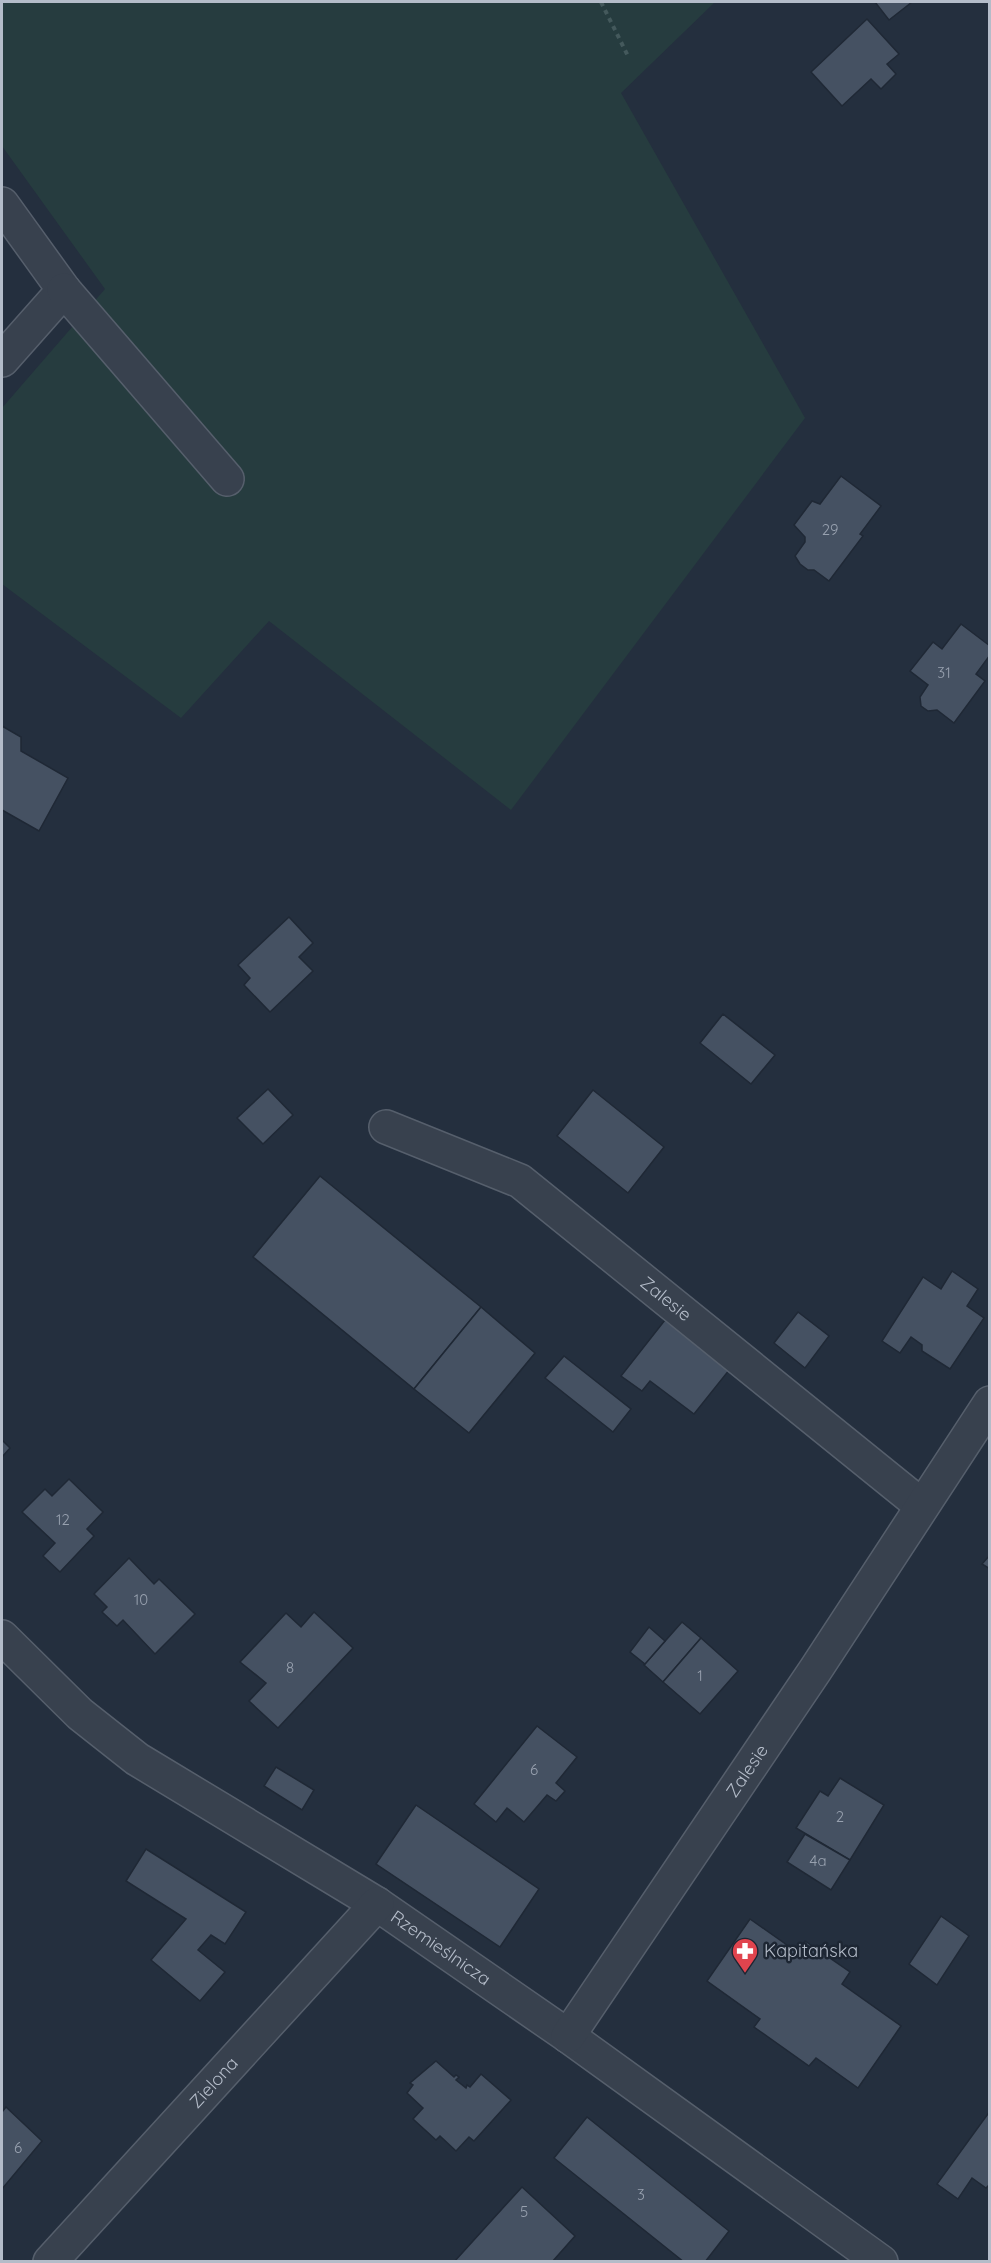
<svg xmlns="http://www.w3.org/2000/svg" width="991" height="2263" font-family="Quicksand,sans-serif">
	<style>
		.green { fill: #263c3f }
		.building { fill: #455162; stroke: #1f2835; stroke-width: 1.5 }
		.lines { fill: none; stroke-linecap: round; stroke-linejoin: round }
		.street-casing { stroke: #565f6c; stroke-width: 36 }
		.path { stroke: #44595c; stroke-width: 4; stroke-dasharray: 4.5 4.5; stroke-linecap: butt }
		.street { stroke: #38414e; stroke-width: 33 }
		.labels { text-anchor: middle; stroke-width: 5; stroke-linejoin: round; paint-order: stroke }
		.number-label { font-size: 15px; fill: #98a1af }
		.street-label { font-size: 18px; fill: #b4bcc9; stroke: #1d2633 }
		.poi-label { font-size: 18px; fill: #b4bcc9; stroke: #1d2633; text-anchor: start }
	</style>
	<rect width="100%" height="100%" fill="#242f3e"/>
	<polygon class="green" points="2,2 715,2 621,93 805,418 511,810 269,621 181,718 2,584 2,408 105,289 2,146"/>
	<g class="building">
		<polygon points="875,2 912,2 889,20"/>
		<polygon points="867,19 899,54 887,64 896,74 881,89 871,79 842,106 811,72"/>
		<polygon points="841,476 881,506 860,534 863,536 829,581 814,570 808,570 800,564 795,556 805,542 805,537 794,525 812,501 820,504"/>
		<polygon points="961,624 990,646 990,655 976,674 985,681 954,723 937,710 928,711 921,706 920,697 928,685 910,671 933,642 942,649"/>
		<polygon points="2,726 21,737 21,751 68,778 39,831 2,810"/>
		<polygon points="289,917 313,943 299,957 313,971 270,1012 244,985 250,978 238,965"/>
		<polygon points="723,1014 775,1055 751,1084 700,1043"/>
		<polygon points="268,1089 293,1115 263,1144 237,1118"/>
		<polygon points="593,1090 664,1147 628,1193 557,1136"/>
		<polygon points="320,1176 481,1307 414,1389 253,1257"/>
		<polygon points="952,1271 978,1289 967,1306 984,1318 950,1369 922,1351 922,1345 911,1337 900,1353 882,1341 923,1277 941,1289"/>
		<polygon points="481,1307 535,1353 469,1433 414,1389"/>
		<polygon points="798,1312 829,1336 805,1368 774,1343"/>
		<polygon points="665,1320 730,1369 694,1414 650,1381 642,1391 621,1376"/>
		<polygon points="564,1356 631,1409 613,1432 545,1378"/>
		<polygon points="2,1440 10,1448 2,1457"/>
		<polygon points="69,1479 103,1512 87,1529 94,1536 60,1572 43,1556 55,1543 22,1512 45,1489 52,1496"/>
		<polygon points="990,1555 990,1569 982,1564"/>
		<polygon points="129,1558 154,1584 159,1579 195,1614 155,1654 123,1620 117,1626 102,1612 107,1607 94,1594"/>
		<polygon points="314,1612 353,1648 278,1728 249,1701 266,1683 240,1662 286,1613 301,1627"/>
		<polygon points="682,1622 701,1638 663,1682 644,1665"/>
		<polygon points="649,1627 665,1641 645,1664 630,1652"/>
		<polygon points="701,1638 738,1671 700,1714 663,1682"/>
		<polygon points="537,1726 577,1757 556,1783 565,1791 556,1801 547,1795 524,1822 507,1808 496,1822 474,1804"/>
		<polygon points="276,1767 314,1790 302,1810 264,1786"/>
		<polygon points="840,1778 884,1805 850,1860 796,1828 820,1791 828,1796"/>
		<polygon points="416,1805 539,1889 500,1947 376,1864"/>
		<polygon points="805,1834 850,1860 831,1890 787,1862"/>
		<polygon points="146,1849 246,1912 225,1944 211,1935 198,1950 225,1972 200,2001 151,1960 186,1919 126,1881"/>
		<polygon points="941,1916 969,1936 937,1985 909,1964"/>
		<polygon points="750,1919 797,1952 805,1941 850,1972 842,1984 901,2026 858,2088 816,2058 809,2066 754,2027 760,2019 707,1981"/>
		<polygon points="436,2061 454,2077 456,2075 459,2077 456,2080 466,2088 467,2085 470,2087 481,2074 511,2100 474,2141 469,2137 456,2151 440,2136 436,2140 413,2119 423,2108 407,2093 413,2085 410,2083"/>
		<polygon points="6,2107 42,2141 2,2189 2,2112"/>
		<polygon points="990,2111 990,2184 986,2188 972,2178 958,2199 937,2184"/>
		<polygon points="587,2117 729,2231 705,2262 684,2262 554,2158"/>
		<polygon points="522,2187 575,2236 552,2262 454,2262"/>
	</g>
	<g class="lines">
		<g class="street-casing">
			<g id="street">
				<polyline points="2,204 64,290 2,360"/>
				<polyline points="64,290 227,479"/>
				<path id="s1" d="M386,1127l134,54 402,325"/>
				<path id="s2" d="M2,1637l78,77 57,45 240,145 191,132 313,226"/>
				<path id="s3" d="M568,2036l248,-367 174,-266"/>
				<path id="s4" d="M50,2262l327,-358"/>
			</g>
		</g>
		<polyline class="path" points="601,2 629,58"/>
		<use href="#street" class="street"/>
	</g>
	<defs>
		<g id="pharmacy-pin" transform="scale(1.35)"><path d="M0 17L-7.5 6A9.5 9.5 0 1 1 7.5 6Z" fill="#e0444e" stroke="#1d2633"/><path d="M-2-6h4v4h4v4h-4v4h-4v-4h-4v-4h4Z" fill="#fff"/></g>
	</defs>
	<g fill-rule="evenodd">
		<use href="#pharmacy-pin" x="745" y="1951"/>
	</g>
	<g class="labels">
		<g class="number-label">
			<text x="830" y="535">29</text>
			<text x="944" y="678">31</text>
			<text x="63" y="1525">12</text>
			<text x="141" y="1605">10</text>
			<text x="290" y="1673">8</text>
			<text x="700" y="1681">1</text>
			<text x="534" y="1775">6</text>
			<text x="840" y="1822">2</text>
			<text x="818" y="1866">4a</text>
			<text x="18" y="2153">6</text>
			<text x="641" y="2200">3</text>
			<text x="524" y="2217">5</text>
		</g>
		<g class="street-label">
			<text dy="6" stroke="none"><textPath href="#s1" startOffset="332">Zalesie</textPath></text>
			<text dy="6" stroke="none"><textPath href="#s3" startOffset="320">Zalesie</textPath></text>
			<text dy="6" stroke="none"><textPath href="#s2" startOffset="540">Rzemieślnicza</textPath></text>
			<text dy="6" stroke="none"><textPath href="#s4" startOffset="243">Zielona</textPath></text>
		</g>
		<g class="poi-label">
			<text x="764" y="1957">Kapitańska</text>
		</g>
	</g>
	<rect width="991" height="2263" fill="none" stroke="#b4bcc9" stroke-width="6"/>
</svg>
